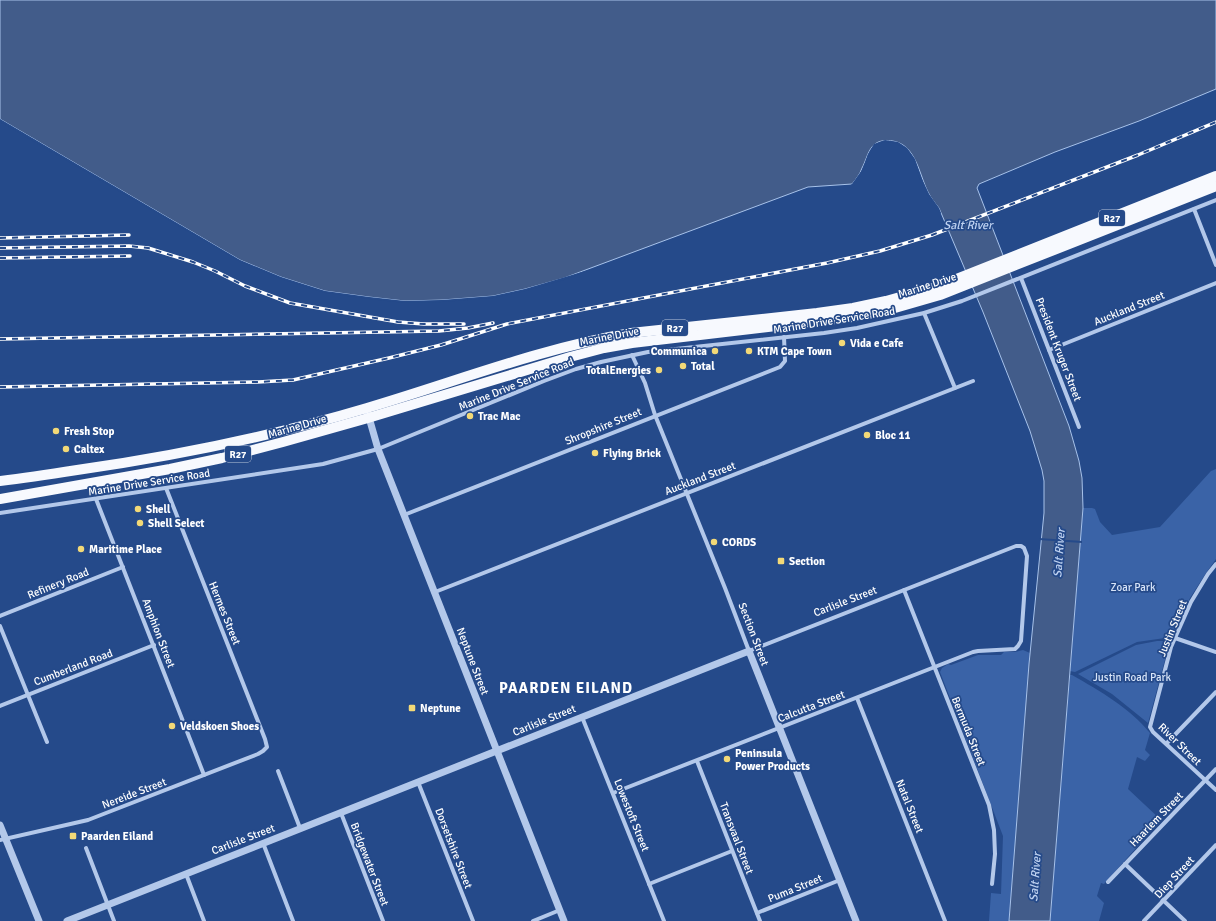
<svg xmlns="http://www.w3.org/2000/svg" width="1216" height="921" font-family="Signika,sans-serif">
	<style>
		.green { fill: #3a63a7 }
		.water { fill: #425c8a; stroke: #a7c2ea }
		.pier { fill: #254a8a }
		.lines { fill: none; stroke-linecap: round; stroke-linejoin: round }
		.minor { stroke: #b3c8ea; stroke-width: 4 }
		.tertiary { stroke: #b3c8ea; stroke-width: 7 }
		.primary { stroke: #f7f9fe; stroke-width: 10 }
		.rail-casing { stroke: #fff; stroke-width: 3.5 }
		.rail { stroke: #254a8a; stroke-width: 2; stroke-dasharray: 6; stroke-linecap: butt }
		.poi-dot { fill: #f3d977; stroke: #254a8a; stroke-width: 1.5 }
		.labels { text-anchor: middle; stroke-width: 3.5; stroke-linejoin: round; paint-order: stroke }
		.shield { fill: #254a8a; stroke: #bec9dc; stroke-width: 1 }
		.shield-label { font-size: 10px; font-weight: bold; fill: #fff }
		.street-label { font-size: 11px; fill: #fff; stroke: #254a8a }
		.poi-label { font-size: 11px; font-weight: bold; fill: #fff; stroke: #254a8a; text-anchor: start }
		.park-label { font-size: 11px; fill: #d7e4f8; stroke: #254a8a }
		.water-label { font-size: 12px; font-style: italic; fill: #bfd2f1; stroke: #254a8a }
		.district-label { font-size: 15px; font-weight: bold; letter-spacing: 1px; fill: #fff; stroke: #254a8a }
	</style>
	<rect width="100%" height="100%" fill="#254a8a"/>
	<g class="green">
		<polygon points="1216,469 1216,559 1206,573 1190,598 1172,637 1137,642 1075,672 1070,671 1083,508 1092,508 1095,509 1100,522 1112,535 1160,527 1211,471"/>
		<polygon points="1157,641 1170,641 1148,723 1112,694 1078,674 1136,645"/>
		<polygon points="1023,650 1030,653 1009,921 989,921 991,893 1001,894 1003,836 940,672 942,668 948,664 951,665 978,655 1001,655 1004,652 1015,652"/>
		<path d="M1070,675h2c28,16 58,33 78,58l-5,17 5,5 -5,6 -8,-4 -9,32 33,31 -57,64 -3,-1 -4,13 7,7 -5,18h-49z"/>
	</g>
	<path class="water" d="M0,0h1216v89l-77,32 -84,31 -76,32 -2,4 92,238 10,35 3,17 1,30 -33,413h-41l20,-257 15,-151v-32l-2,-11 -12,-39 -47,-119 -44,-104c-4,-5 -8,-10 -11,-16 -9,-18 -12,-47 -35,-51 -6,-1 -13,-1 -18,3 -7,5 -9,17 -13,24 -2,6 -6,11 -10,16l-44,3 -244,91 -39,11 -32,7 -51,4 -37,1 -36,-4 -44,-6 -44,-14 -41,-17 -240,-141z"/>
	<g class="pier">
		<polygon points="0,119 240,260 281,277 325,291 369,297 405,301 442,300 493,296 525,289 592,269 564,280 526,291 493,298 442,302 405,303 369,299 325,293 281,279 239,261 0,122"/>
		<polygon points="885,140 898,142 907,148 915,159 921,177 929,194 939,208 941,213 940,214 937,209 927,195 919,178 913,159 906,149 897,144 885,142 876,145 870,155 864,171 854,186 849,186 852,184 862,170 868,154 874,144"/>
		<polygon points="1039,538 1082,541 1082,543 1039,540"/>
	</g>
	<g class="lines">
		<g class="minor">
			<polyline points="1194,209 1216,265"/>
			<polyline points="1021,278 1079,427"/>
			<polyline points="924,313 955,388"/>
			<polyline points="1049,350 1216,283"/>
			<polyline points="96,499 204,775"/>
			<polyline points="0,513 323,464 378,449 544,381 576,369 601,362 648,352 824,333 857,328 924,313 962,301 1216,200"/>
			<polyline points="404,515 780,367 785,361 784,337"/>
			<polyline points="1216,564 1208,574 1191,602 1171,647 1150,727 1153,732 1216,790"/>
			<polyline points="904,590 989,805 994,830 995,854 992,884"/>
			<polyline points="435,592 973,381"/>
			<polyline points="0,616 123,567"/>
			<polyline points="0,626 47,742"/>
			<polyline points="1175,638 1216,652"/>
			<polyline points="857,698 945,921"/>
			<polyline points="0,706 154,645"/>
			<polyline points="582,717 664,921"/>
			<polyline points="1167,743 1216,692"/>
			<polyline points="697,761 760,921"/>
			<polyline points="278,771 300,828"/>
			<polyline points="418,782 473,921"/>
			<polyline points="613,793 973,652 978,651 1015,649 1018,646 1021,641 1027,556 1024,548 1021,546 1016,546 749,651 725,588 655,415 645,383 632,355"/>
			<polyline points="341,813 383,921"/>
			<polyline points="0,840 88,820 258,754 263,751 267,747 265,739 166,488"/>
			<polyline points="263,843 293,921"/>
			<polyline points="86,848 114,921"/>
			<polyline points="1125,864 1185,921"/>
			<polyline points="186,874 204,921"/>
			<polyline points="1108,882 1216,769"/>
			<polyline points="649,884 732,851"/>
			<polyline points="757,913 840,880"/>
			<polyline points="533,921 560,910"/>
			<polyline points="1144,921 1216,845"/>
		</g>
		<g class="tertiary">
			<polyline points="368,414 378,449 564,921"/>
			<polyline points="0,825 39,921"/>
			<polyline points="67,921 749,651 856,921"/>
		</g>
		<g class="primary">
			<path d="M0,481c26,-3 52,-7 77,-11 98,-14 196,-34 290,-62 88,-26 174,-60 264,-75l186,-20 36,-5 33,-7 53,-15 277,-110"/>
			<polyline points="0,499 170,469 222,458 283,442 368,418 570,357 604,348 632,343 852,317 888,310 940,295 1216,186"/>
		</g>
		<g class="rail-casing">
			<g id="rail">
				<polyline points="0,238 129,235"/>
				<polyline points="0,248 129,246 148,248 193,262 215,271 245,286 290,303 398,322 424,324 464,324"/>
				<polyline points="0,258 130,256"/>
				<polyline points="0,339 439,331 468,328 493,323"/>
				<polyline points="0,387 258,382 293,380 389,358 441,345 507,324 827,263 880,251 932,235 1138,155 1216,122"/>
			</g>
		</g>
		<use href="#rail" class="rail"/>
	</g>
	<g class="poi-dot">
		<circle cx="842" cy="343" r="4"/>
		<circle cx="715" cy="351" r="4"/>
		<circle cx="749" cy="351" r="4"/>
		<circle cx="683" cy="366" r="4"/>
		<circle cx="659" cy="370" r="4"/>
		<circle cx="470" cy="416" r="4"/>
		<circle cx="56" cy="431" r="4"/>
		<circle cx="867" cy="435" r="4"/>
		<circle cx="66" cy="449" r="4"/>
		<circle cx="595" cy="453" r="4"/>
		<circle cx="138" cy="509" r="4"/>
		<circle cx="140" cy="523" r="4"/>
		<circle cx="714" cy="542" r="4"/>
		<circle cx="81" cy="549" r="4"/>
		<rect x="777" y="557" width="8" height="8" rx="2"/>
		<rect x="408" y="704" width="8" height="8" rx="2"/>
		<circle cx="172" cy="726" r="4"/>
		<circle cx="727" cy="759" r="4"/>
		<rect x="69" y="832" width="8" height="8" rx="2"/>
	</g>
	<g class="labels">
		<g class="shield">
			<rect x="1099" y="210" width="26" height="16" rx="3"/>
			<rect x="662" y="320" width="26" height="16" rx="3"/>
			<rect x="225" y="446" width="26" height="16" rx="3"/>
		</g>
		<g class="shield-label">
			<text x="1112" y="222">R27</text>
			<text x="675" y="332">R27</text>
			<text x="238" y="458">R27</text>
		</g>
		<g class="street-label">
			<text transform="translate(927 285) rotate(-18)" y="4">Marine Drive</text>
			<text transform="translate(1129 308) rotate(-22)" y="4">Auckland Street</text>
			<text transform="translate(834 320) rotate(-9)" y="4">Marine Drive Service Road</text>
			<text transform="translate(609 336) rotate(-11)" y="4">Marine Drive</text>
			<text transform="translate(1059 349) rotate(69)" y="4">President Kruger Street</text>
			<text transform="translate(516 384) rotate(-22)" y="4">Marine Drive Service Road</text>
			<text transform="translate(297 426) rotate(-16)" y="4">Marine Drive</text>
			<text transform="translate(603 426) rotate(-22)" y="4">Shropshire Street</text>
			<text transform="translate(700 478) rotate(-21)" y="4">Auckland Street</text>
			<text transform="translate(149 482) rotate(-9)" y="4">Marine Drive Service Road</text>
			<text transform="translate(58 583) rotate(-22)" y="4">Refinery Road</text>
			<text transform="translate(845 601) rotate(-21)" y="4">Carlisle Street</text>
			<text transform="translate(225 613) rotate(68)" y="4">Hermes Street</text>
			<text transform="translate(1172 628) rotate(-68)" y="4">Justin Street</text>
			<text transform="translate(159 633) rotate(69)" y="4">Amphion Street</text>
			<text transform="translate(754 634) rotate(69)" y="4">Section Street</text>
			<text transform="translate(473 661) rotate(69)" y="4">Neptune Street</text>
			<text transform="translate(73 667) rotate(-21)" y="4">Cumberland Road</text>
			<text transform="translate(811 706) rotate(-21)" y="4">Calcutta Street</text>
			<text transform="translate(544 720) rotate(-22)" y="4">Carlisle Street</text>
			<text transform="translate(969 731) rotate(68)" y="4">Bermuda Street</text>
			<text transform="translate(1180 744) rotate(44)" y="4">River Street</text>
			<text transform="translate(134 793) rotate(-21)" y="4">Nereide Street</text>
			<text transform="translate(910 806) rotate(68)" y="4">Natal Street</text>
			<text transform="translate(632 815) rotate(68)" y="4">Lowestoft Street</text>
			<text transform="translate(1156 819) rotate(-46)" y="4">Haarlem Street</text>
			<text transform="translate(737 838) rotate(69)" y="4">Transvaal Street</text>
			<text transform="translate(243 839) rotate(-21)" y="4">Carlisle Street</text>
			<text transform="translate(454 848) rotate(69)" y="4">Dorsetshire Street</text>
			<text transform="translate(370 864) rotate(69)" y="4">Bridgewater Street</text>
			<text transform="translate(1174 877) rotate(-47)" y="4">Diep Street</text>
			<text transform="translate(795 888) rotate(-22)" y="4">Puma Street</text>
		</g>
		<g class="poi-label">
			<text x="850" y="347">Vida e Cafe</text>
			<text x="707" y="355" text-anchor="end">Communica</text>
			<text x="757" y="355">KTM Cape Town</text>
			<text x="691" y="370">Total</text>
			<text x="651" y="374" text-anchor="end">TotalEnergies</text>
			<text x="478" y="420">Trac Mac</text>
			<text x="64" y="435">Fresh Stop</text>
			<text x="875" y="439">Bloc 11</text>
			<text x="74" y="453">Caltex</text>
			<text x="603" y="457">Flying Brick</text>
			<text x="146" y="513">Shell</text>
			<text x="148" y="527">Shell Select</text>
			<text x="722" y="546">CORDS</text>
			<text x="89" y="553">Maritime Place</text>
			<text x="789" y="565">Section</text>
			<text x="420" y="712">Neptune</text>
			<text x="180" y="730">Veldskoen Shoes</text>
			<text x="735" y="757">Peninsula<tspan x="735" dy="13">Power Products</tspan></text>
			<text x="81" y="840">Paarden Eiland</text>
		</g>
		<g class="park-label">
			<text x="1133" y="591">Zoar Park</text>
			<text x="1132" y="681">Justin Road Park</text>
		</g>
		<g class="water-label">
			<text x="968" y="229">Salt River</text>
			<text transform="translate(1059 553) rotate(-86)" y="4">Salt River</text>
			<text transform="translate(1035 877) rotate(-86)" y="4">Salt River</text>
		</g>
		<g class="district-label">
			<text x="566" y="693">PAARDEN EILAND</text>
		</g>
	</g>
</svg>
